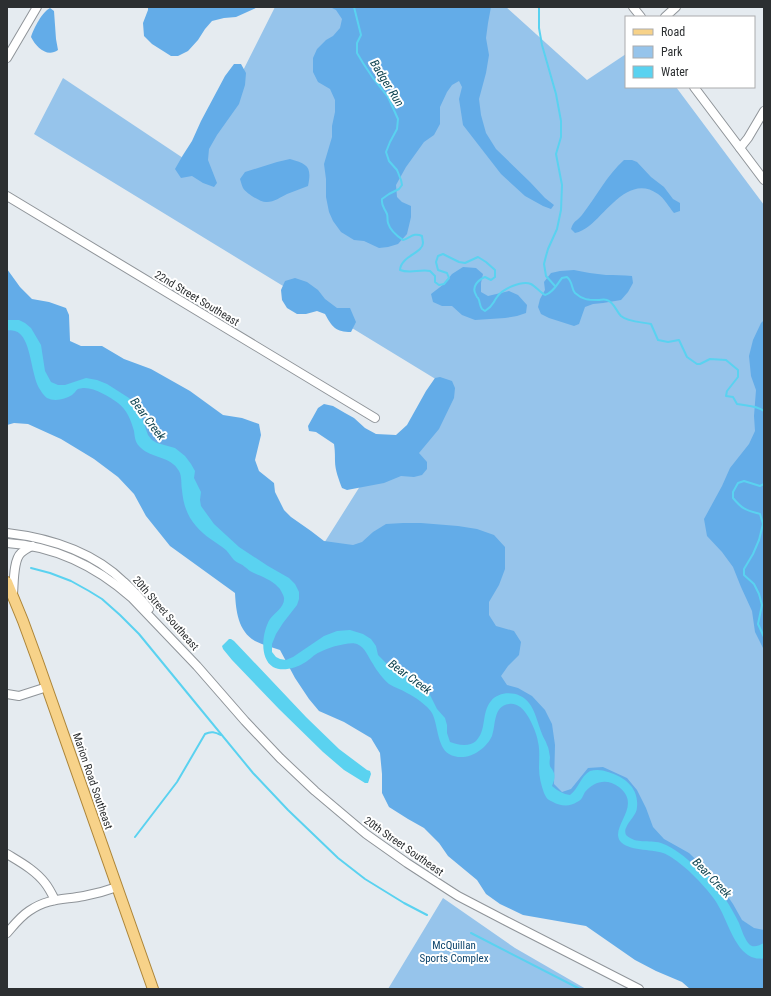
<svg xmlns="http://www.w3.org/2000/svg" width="771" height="996" font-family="'Roboto Condensed',sans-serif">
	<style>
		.green { fill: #96c4eb }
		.forest { fill: #63ace8 }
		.water { fill: #5ad2f0 }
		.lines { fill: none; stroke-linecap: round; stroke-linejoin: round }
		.stream { stroke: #5ad2f0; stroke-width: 2 }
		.minor-casing { stroke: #8f9499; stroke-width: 10 }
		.major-casing { stroke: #ad8538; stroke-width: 12 }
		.minor { stroke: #fff; stroke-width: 8 }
		.major { stroke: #f7d289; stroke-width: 10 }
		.labels { text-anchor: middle; stroke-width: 4; stroke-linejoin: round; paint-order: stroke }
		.street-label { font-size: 11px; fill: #2c2f31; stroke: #fff }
		.park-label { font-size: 11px; fill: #0c446c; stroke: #fff }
		.water-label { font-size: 12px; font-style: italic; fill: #104552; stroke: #fff }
	</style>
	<rect width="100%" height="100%" fill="#e5ebf0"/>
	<g class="green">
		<polygon points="275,7 506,7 587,80 626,54 626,87 676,87 764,205 764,936 568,819 321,548 374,464 447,386 34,134 63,78 195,166"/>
		<polygon points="443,898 515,948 586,989 388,989"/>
	</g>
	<g class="forest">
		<polygon points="148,7 258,7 236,17 224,18 212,21 205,29 198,40 188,51 178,56 171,56 152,44 144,36 143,23 148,10"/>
		<polygon points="330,7 491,7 488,23 486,38 489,55 486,73 479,99 481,115 486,133 496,149 530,182 545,198 554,205 551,209 543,206 525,196 501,174 463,125 459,99 462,87 459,81 452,85 447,92 440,107 440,124 434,135 424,142 406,167 396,185 397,197 402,202 411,206 411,217 407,234 398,244 388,247 379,248 364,241 354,240 341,232 333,221 329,212 326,197 326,179 324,164 332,137 332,126 335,112 335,100 330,89 318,82 313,72 313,58 317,49 326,40 333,36 340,28 342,19 336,10"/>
		<path d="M50,8l4,3 2,28 2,11c-11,8 -22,-3 -27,-13 3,-9 11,-25 19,-29z"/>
		<polygon points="234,64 241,64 246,73 245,85 239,104 217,135 209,149 208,160 217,183 214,187 203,183 192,176 181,178 175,169 183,155 192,141 201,121 225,76"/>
		<path d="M290,159c18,5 22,8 18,27 -7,3 -14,5 -21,8 -6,3 -13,8 -20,8 -6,1 -21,-9 -24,-14 -1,-2 -2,-6 -3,-9l5,-7 32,-10z"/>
		<path d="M624,160h8l5,2 14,15 13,10 9,12 7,4v8l-6,2c-5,-6 -10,-15 -16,-19 -28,-20 -50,17 -69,32 -4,3 -9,6 -14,7l-4,-4c3,-9 5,-7 11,-14 14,-18 25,-40 42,-55z"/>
		<polygon points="463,267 476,268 483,274 481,283 481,292 488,296 509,291 518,295 527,305 526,313 517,316 505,318 475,320 462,315 452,306 442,306 433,302 431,294 444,284 452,274"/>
		<path d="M7,269l13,18 12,12 17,3 17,6 3,7 1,26 11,5h21l22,13 27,10 39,22 33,24 19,3 17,6 2,11 -6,25 4,11 15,12 1,9 9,18 7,7 20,14 13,10 29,4 9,-3 11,-10 13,-8 17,-1h18l37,3 19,3 17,6 11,12v22l-6,16 -10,17v13l7,11 18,5 7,11 -2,13 -11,11 -7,10 6,9 11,3 14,8 13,14 7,14 3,21 -1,39 8,8 9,-3 17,-21 15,-1 24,11 10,12 9,18 7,19 11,12 25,14 27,26 17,25 9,16 12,8 10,2v59h-74l-8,-7 -26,-11 -21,-11 -49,-34 -63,-11 -23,-11 -14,-10 -9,-14 -29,-24 -9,-13 -15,-15 -16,-9 -19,-12 -7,-14v-19l-2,-21 -9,-15 -27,-16 -25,-11 -10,-12 -14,-21 -15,-28c-8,-3 -17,-5 -25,-9 -17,-10 -19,-30 -20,-48l-65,-47 -24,-30 -12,-22 -16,-17 -24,-18 -33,-20 -33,-15 -14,-1 -7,2z"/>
		<path d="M574,270c10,2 21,4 32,5 9,0 17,0 26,1l1,7 -5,9 -7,8 -18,3 -10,1 -8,3 -6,17 -5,2 -25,-8 -8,-4 -3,-7 2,-8 5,-9 -1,-8 7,-9 9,-2z"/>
		<path d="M295,278l12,4 11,8 7,9 12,9h13l6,14 -5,10c-15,0 -19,-5 -26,-18l-8,-3 -11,3h-9l-10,-6 -5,-8 -1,-10 4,-9z"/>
		<polygon points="764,320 764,650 755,632 752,611 741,587 733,567 722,552 707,536 704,519 722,486 730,468 749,444 755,431 754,416 756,390 751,376 749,356 753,340 761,323"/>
		<path d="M440,377l12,4 3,7 -1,10 -15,31 -20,24 8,9v7l-5,6 -8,2 -13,-1 -17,7 -37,7 -5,-2c-3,-8 -7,-18 -7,-27 0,-6 0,-10 -1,-17l-18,-12 -7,-1 -1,-5 10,-18 6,-4 9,2 12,7 9,5 11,10 11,6 20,1 11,-10 19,-34 9,-13z"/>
	</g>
	<g class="water">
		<path d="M7,320h12l6,3 6,5 10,17 4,26 6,11 7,3h7l21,-7 11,2 10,4 22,14 6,7 7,13 6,17 4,5 5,3 18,5 10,8 6,8 4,7 -1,7 7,14 -1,8 1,6 13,18 25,23 29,19 21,12 6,6 4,8v7l-2,6 -14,18 -7,11 -4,10v8l4,5 4,2 6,1 7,-3 31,-21 13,-5 13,-1 13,4 8,5 5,7 2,9 12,12 8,6 11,5 11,8 10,9 7,14 8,9 2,7v8l3,9c7,3 20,5 26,-1 11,-11 5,-28 15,-40 9,-11 29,-10 38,2 6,7 9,21 13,31 1,3 4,7 5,11 2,3 2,8 3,12 0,2 -1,6 0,9 0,1 3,4 3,5 3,5 1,10 -1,15 6,5 11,8 18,9 9,-7 10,-18 20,-24 6,-2 13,-1 18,1 17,5 31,16 29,35 0,8 -9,14 -11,21 -1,1 -1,5 0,7 11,10 22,4 35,8 14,5 24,14 35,24 5,3 10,7 14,12 12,13 21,28 29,44 2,5 6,18 11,22 4,3 10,0 14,-2v14l-2,2c-2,-1 -5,0 -7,-1 -19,-4 -27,-36 -36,-51 -5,-10 -13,-18 -20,-26 -8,-9 -25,-24 -36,-28 -12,-4 -35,-2 -43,-12 -10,-15 23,-35 -1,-54 -12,-9 -25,-6 -34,5 -3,5 -2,7 -8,10 -7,5 -17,4 -24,0 -6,-3 -6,-3 -9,-9 -3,-8 -5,-17 -5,-25 0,-9 1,-18 -1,-26 -1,-8 -8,-24 -13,-30 -4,-5 -9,-9 -16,-8 -16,2 -13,21 -17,32 -7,15 -27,27 -43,18 -12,-7 -11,-30 -17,-41 -4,-7 -18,-17 -25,-20 -6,-4 -12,-5 -18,-9 -6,-5 -12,-13 -16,-20 -5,-7 -7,-16 -16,-20 -7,-3 -30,4 -37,8 -6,2 -10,8 -16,11 -8,5 -22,9 -31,4 -14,-9 -11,-35 -3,-48 4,-6 15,-12 14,-21 0,-2 -4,-10 -6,-11 -7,-8 -19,-11 -28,-16 -2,-1 -3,-3 -5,-4 -3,-3 -8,-4 -11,-7 -3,-3 -5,-7 -8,-10 -10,-8 -22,-14 -30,-24 -9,-10 -13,-23 -14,-36 -1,-6 0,-14 -3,-19 -8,-15 -28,-13 -38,-23 -6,-5 -6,-10 -7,-17 -3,-11 -7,-21 -16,-28 -8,-6 -24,-16 -35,-15 -8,1 -5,2 -11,7 -7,4 -17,7 -25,3 -3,-2 -6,-7 -8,-10 -8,-15 -8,-46 -20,-55 -4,-3 -6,-2 -12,-3z"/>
		<polygon points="229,639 231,639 234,641 306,717 339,749 367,770 370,771 371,774 368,783 365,783 344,770 323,752 279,709 232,660 223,649 222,646"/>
	</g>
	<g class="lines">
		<g class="stream">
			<path d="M354,7l7,28 -4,8v10l6,10 10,15 15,19 10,22 -1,10 -7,13 -4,10 3,9 8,9 4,10 1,5 -3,4 -10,5 -7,5c-1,7 2,8 5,15 1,3 0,6 1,9 2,7 9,13 15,17 7,-2 11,-8 19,-4 0,1 1,6 1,7 0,10 -22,13 -23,27 10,4 20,-1 30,1l5,5v6l4,3 5,-1 5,-6 -2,-5 -9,-3 -2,-8 2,-6 5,-2 16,8 6,1 13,-6 8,5 9,8v7l-4,3 -6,-3c-7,3 -14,10 -9,18 2,5 1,0 3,5 1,4 1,6 3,9l3,2c8,-5 7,-7 12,-14 5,-8 25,-17 34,-13 4,2 9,8 14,11 8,-2 12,-11 17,-17l5,-1c6,5 4,11 8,16 8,7 13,7 23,7 3,0 6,-1 9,0 7,2 9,11 14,16 7,6 21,6 30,8l7,16 10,2 11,-2 8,17 10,7h3l10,-5 16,1 12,10v7l-11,14 -1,5 7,1 4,7c10,2 19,1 27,7"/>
			<polyline points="539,7 539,28 542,45 556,94 561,121 561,137 556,154 562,185 561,210 557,229 548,249 546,256 544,264 546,276 555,286"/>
			<path d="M764,484l-4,2 -16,-5 -6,2 -5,9v6c10,12 13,12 27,16l3,10 -4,16 -6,14 -9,15v6l10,9 5,10 3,11 -4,19 6,13"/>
			<polyline points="31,568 50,573 71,581 89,591 102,599 120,615 139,634 198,706 253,773 288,810 338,858 365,879 404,903 427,915"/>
			<path d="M135,837l42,-55 28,-48c6,-3 10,-2 16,1"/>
			<polyline points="471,933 580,989"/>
		</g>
		<g class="minor-casing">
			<g id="minor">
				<polyline points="633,7 641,17"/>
				<polyline points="665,17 676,7"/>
				<polyline points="7,58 37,7"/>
				<polyline points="694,87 764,180"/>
				<polyline points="740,148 748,138 764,111"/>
				<polyline points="7,196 375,418"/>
				<path d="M7,533c43,5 85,18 117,49 9,8 17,17 25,27"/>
				<path d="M7,543c47,3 90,24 125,55l65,68 48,55 35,37 35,33 51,43 41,29 51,33 48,25 133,68"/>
				<path d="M13,594c1,-10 0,-34 8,-41 3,-3 7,-5 11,-7"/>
				<polyline points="7,694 19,696 47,687"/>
				<path d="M7,854c13,8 28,16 38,29 4,5 7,11 10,17"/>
				<path d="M7,933c7,-8 13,-16 22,-22 19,-13 34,-11 55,-15 11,-2 22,-5 33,-9"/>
			</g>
		</g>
		<g class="major-casing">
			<polyline id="major" points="7,582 23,621 38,662 153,989"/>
		</g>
		<use href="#minor" class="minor"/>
		<use href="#major" class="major"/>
	</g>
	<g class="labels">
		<g class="street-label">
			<text transform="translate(197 298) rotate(31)" y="4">22nd Street Southeast</text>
			<text transform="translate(166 613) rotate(49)" y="4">20th Street Southeast</text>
			<text transform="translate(93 781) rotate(71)" y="4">Marion Road Southeast</text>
			<text transform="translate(404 846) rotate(35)" y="4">20th Street Southeast</text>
		</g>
		<g class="park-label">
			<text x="454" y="949">McQuillan<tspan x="454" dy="13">Sports Complex</tspan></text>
		</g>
		<g class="water-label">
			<text transform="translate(387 83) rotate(58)" y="4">Badger Run</text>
			<text transform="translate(148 419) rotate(53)" y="4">Bear Creek</text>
			<text transform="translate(410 677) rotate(36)" y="4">Bear Creek</text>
			<text transform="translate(712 878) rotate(46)" y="4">Bear Creek</text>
		</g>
	</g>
	<rect width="771" height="996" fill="none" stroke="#2c2f31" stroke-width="16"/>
	<rect x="625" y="16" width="130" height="72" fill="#ffffff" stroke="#abacad"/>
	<rect x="633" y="29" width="20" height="6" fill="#f7d289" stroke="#abacad"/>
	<text x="661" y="36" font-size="12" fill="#2c2f31">Road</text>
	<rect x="633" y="46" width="20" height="12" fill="#96c4eb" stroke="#abacad"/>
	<text x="661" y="56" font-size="12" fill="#2c2f31">Park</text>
	<rect x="633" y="66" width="20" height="12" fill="#5ad2f0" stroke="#abacad"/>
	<text x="661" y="76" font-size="12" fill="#2c2f31">Water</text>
</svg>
